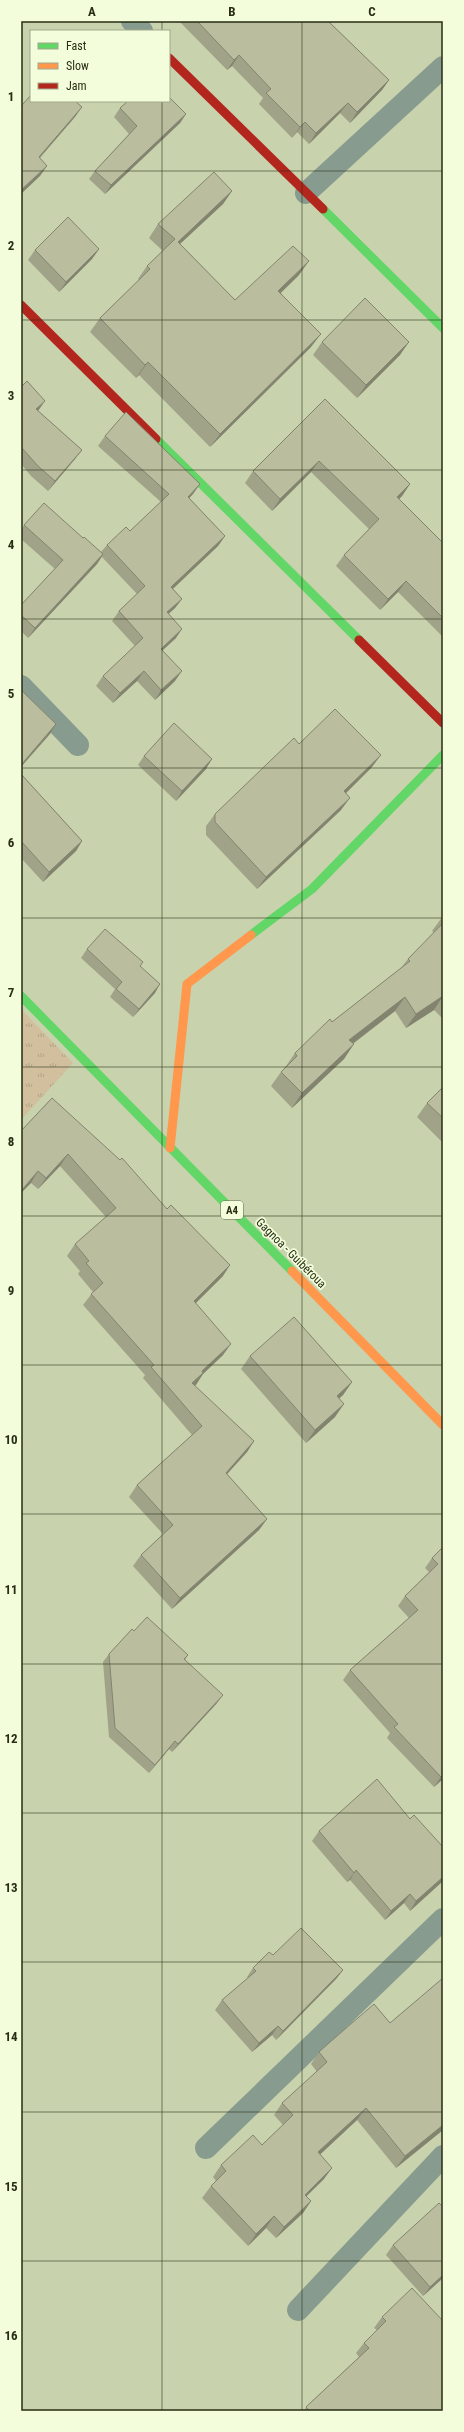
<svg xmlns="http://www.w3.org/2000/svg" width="464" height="2432" font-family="'Roboto Condensed',sans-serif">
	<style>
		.grass { fill: url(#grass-tufts) }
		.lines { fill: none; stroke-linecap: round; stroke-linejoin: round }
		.street { stroke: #879b8e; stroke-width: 22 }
		.fast { stroke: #63d668; stroke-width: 9 }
		.slow { stroke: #ff974d; stroke-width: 9 }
		.jam { stroke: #b3261e; stroke-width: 9 }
		.wall { fill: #a1a389 }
		.shaded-wall { fill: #83846f }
		.building { fill: #bbbd9f; stroke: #83846f }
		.grid { fill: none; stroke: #272d13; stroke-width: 1; stroke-opacity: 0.55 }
		.labels { text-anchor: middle; stroke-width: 3.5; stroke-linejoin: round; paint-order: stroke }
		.shield { fill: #f3fddc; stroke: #646b4f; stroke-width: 1 }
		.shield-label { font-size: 11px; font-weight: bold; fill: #272d13 }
		.street-label { font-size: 12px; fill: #272d13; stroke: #f3fddc }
		.neatline { fill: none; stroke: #272d13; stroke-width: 1.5 }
		.grid-label { font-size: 13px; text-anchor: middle; font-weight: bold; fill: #272d13 }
	</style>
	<defs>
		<pattern id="grass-tufts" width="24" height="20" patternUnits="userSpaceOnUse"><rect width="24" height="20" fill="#d1bf9d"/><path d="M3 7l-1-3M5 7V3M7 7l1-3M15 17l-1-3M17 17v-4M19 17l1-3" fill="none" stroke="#b3a486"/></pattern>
	</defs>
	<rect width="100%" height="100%" fill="#c8d2ad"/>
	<polygon class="grass" points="21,1009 73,1063 21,1120"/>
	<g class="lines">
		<g class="street">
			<polyline points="132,21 142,31"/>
			<polyline points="306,193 443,67"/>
			<polyline points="21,686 78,745"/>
			<polyline points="206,2148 443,1919"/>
			<polyline points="298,2310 443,2156"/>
		</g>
		<g class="fast">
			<polyline points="323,209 443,328"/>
			<polyline points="156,439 359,640"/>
			<polyline points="251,935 312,889 443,755"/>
			<polyline points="21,996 292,1271"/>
		</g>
		<g class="slow">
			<polyline points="170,1148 187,984 251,935"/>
			<polyline points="292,1271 443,1425"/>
		</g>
		<g class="jam">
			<polyline points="169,58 323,209"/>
			<polyline points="21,305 156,439"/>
			<polyline points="359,640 443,723"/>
		</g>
	</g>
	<g class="wall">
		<polygon points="179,21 328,21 389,80 382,90 350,123 340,113 309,144 297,132 292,138 259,104 263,98 232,66 227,70"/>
		<polygon points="120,108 186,114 180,123 105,194 89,179 95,171 129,134 114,117"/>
		<polygon points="232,191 223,204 180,244 235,300 299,275 281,293 311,347 210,447 139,375 136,378 90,332 100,318 139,280 138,279 147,266 163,251 149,238 158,224"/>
		<polygon points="99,249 92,259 59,292 28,260 35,250"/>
		<polygon points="322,342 400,355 357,398 313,355"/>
		<polygon points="21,387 38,411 82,450 75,459 48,491 31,476 21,464"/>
		<polygon points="325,399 410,484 402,496 399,499 443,543 443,637 398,592 380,610 336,566 344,555 369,529 311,472 272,511 245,483 253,471"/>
		<polygon points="105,436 200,484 193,494 189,498 225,536 218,546 173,589 182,599 175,608 168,614 176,638 163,650 175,681 155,700 137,681 113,703 96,686 103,676 135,646 112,621 119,611 137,594 102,557 97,564 28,638 21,631 21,605 55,569 21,539 21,530 24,525 83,538 101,552 107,545 130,531 161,502 98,446"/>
		<polygon points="299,744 372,767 346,793 341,810 257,889 206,835 206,826 215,814"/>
		<polygon points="144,756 206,769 176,801 138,765"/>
		<polygon points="21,774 82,841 76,851 43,882 21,858"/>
		<polygon points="443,916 443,1019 434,1010 406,1028 395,1011 353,1044 344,1059 292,1108 271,1086 281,1072 286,1066 295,1053 332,1022 400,969 408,959 434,933 432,931"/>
		<polygon points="87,949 140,967 155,993 133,1017 110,997 115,989 81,958"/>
		<polygon points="443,1087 443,1143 417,1117 427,1103"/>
		<polygon points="52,1098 223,1276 195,1303 223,1355 203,1374 194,1386 254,1441 247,1452 227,1474 267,1519 259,1530 172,1609 133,1566 141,1555 163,1534 129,1497 137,1485 192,1435 143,1378 145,1375 83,1305 93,1292 78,1274 80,1271 67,1256 75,1244 106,1217 60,1166 38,1189 31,1183 21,1193 21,1131"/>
		<polygon points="250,1356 352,1382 343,1395 339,1398 335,1417 306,1443 241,1369"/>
		<polygon points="443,1547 443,1779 434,1787 387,1738 390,1733 343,1680 350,1670 409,1618 398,1606 405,1596 429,1572 425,1568 432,1558"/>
		<polygon points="134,1631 188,1655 185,1660 217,1703 172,1752 169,1749 149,1773 109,1737 103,1662 109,1654"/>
		<polygon points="410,1819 443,1847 443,1881 410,1911 404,1903 385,1920 350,1880 347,1882 312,1841 319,1831"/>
		<polygon points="273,1955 343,1970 336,1979 276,2040 272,2035 252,2052 215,2010 222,2000 248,1978 247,1977 253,1968"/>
		<polygon points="319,2052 443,2130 396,2168 357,2120 320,2154 324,2179 306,2197 311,2201 303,2213 276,2238 266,2228 248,2246 202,2198 211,2186 216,2181 213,2177 221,2165 262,2145 283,2125 274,2115 282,2103 317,2072 311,2064"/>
		<polygon points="393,2245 443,2278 423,2296 386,2255"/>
		<polygon points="382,2317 443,2321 443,2411 304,2411 306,2407 359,2357 356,2353 364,2343 377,2330 374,2328"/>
	</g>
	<g class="shaded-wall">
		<polygon points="239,55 232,66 227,70 234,60"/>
		<polygon points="389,80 382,90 350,123 357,112"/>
		<polygon points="348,103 340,113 309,144 316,133"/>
		<polygon points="82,107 75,117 32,167 39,157"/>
		<polygon points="186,114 180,123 105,194 111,185"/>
		<polygon points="305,122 297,132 292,138 300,127"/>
		<polygon points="47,166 40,176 21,194 21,190"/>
		<polygon points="232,191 223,204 168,255 178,242"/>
		<polygon points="99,249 92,259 59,292 66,282"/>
		<polygon points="309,261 299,275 269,304 278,291"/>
		<polygon points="321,334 311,347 210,447 220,434"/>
		<polygon points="409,342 400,355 357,398 366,385"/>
		<polygon points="148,362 139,375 136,378 145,365"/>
		<polygon points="45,401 38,411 36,409"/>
		<polygon points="82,450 75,459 48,491 55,481"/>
		<polygon points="319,461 311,472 272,511 280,499"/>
		<polygon points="200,484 193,494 181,507 188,497"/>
		<polygon points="410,484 402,496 389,509 397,497"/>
		<polygon points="225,536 218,546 164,597 171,587"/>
		<polygon points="103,554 97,564 28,638 35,628"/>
		<polygon points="406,581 398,592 380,610 388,599"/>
		<polygon points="182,599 175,608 160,622 167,612"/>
		<polygon points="182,629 176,638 154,658 161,649"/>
		<polygon points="144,671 137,681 113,703 120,693"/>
		<polygon points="182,671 175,681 155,700 161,690"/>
		<polygon points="56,724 50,734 21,767 21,765"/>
		<polygon points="381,755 372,767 335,804 344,791"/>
		<polygon points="212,759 206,769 176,801 182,791"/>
		<polygon points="350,798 341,810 257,889 266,877"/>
		<polygon points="82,841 76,851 43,882 49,872"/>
		<polygon points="160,984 155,993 133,1017 139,1009"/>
		<polygon points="443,996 434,1010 406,1028 416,1014"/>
		<polygon points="405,997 395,1011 339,1054 349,1040"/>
		<polygon points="354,1044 344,1059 292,1108 302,1093"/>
		<polygon points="68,1154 60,1166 38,1189 46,1178"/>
		<polygon points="38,1171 31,1183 21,1193 21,1191"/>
		<polygon points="230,1265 223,1276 186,1313 194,1301"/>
		<polygon points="231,1344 223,1355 203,1374 196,1385 184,1395 202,1371"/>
		<polygon points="352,1382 343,1395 328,1409 337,1396"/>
		<polygon points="344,1404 335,1417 306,1443 315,1430"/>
		<polygon points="254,1441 247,1452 218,1484 226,1473"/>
		<polygon points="267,1519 259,1530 172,1609 180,1598"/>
		<polygon points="223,1695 217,1703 172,1752 178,1744"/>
		<polygon points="175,1741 169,1749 149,1773 155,1765"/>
		<polygon points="443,1775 443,1779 434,1787 441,1777"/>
		<polygon points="356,1870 350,1880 347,1882 354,1873"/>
		<polygon points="443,1877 443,1881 410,1911 416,1901"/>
		<polygon points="410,1894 404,1903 385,1920 391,1911"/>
		<polygon points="343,1970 336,1979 276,2040 283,2031"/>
		<polygon points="278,2026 272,2035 252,2052 259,2043"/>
		<polygon points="366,2108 357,2120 310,2164 318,2152"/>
		<polygon points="443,2125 443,2130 396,2168 405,2156"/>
		<polygon points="332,2168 324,2179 296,2206 305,2195"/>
		<polygon points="311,2201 303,2213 276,2238 284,2227"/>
		<polygon points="274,2216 266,2228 248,2246 256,2234"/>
		<polygon points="443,2275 443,2278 423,2296 430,2287"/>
	</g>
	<g class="building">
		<polygon points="197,21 328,21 389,80 357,112 348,103 316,133 305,122 300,127 266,93 271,89 239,55 234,60"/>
		<polygon points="31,95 31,101 75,101 82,107 39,157 47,166 21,190 21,104 22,105"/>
		<polygon points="169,97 186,114 111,185 95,171 137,126 120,108 128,101 169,101"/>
		<polygon points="214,172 232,191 178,242 235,300 293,246 309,261 278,291 321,334 220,434 148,362 145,365 100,318 150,269 147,266 175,239 158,224"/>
		<polygon points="68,217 99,249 66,282 35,250"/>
		<polygon points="365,298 409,342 366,385 322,342"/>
		<polygon points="27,381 45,401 36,409 82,450 55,481 38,466 21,447 21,387"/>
		<polygon points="325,399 410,484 397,497 443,543 443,618 406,581 388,599 344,555 379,519 319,461 280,499 253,471"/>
		<polygon points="126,412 200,484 188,497 225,536 171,587 182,599 167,612 182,629 161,649 182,671 161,690 144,671 120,693 103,676 143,638 119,611 145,586 107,545 126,527 130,531 169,494 105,436"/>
		<polygon points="44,503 83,538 84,537 103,554 35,628 21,615 21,605 63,560 24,525"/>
		<polygon points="21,690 56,724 21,765"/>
		<polygon points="335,709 381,755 344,791 350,798 266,877 215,822 215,814 294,738 299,744"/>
		<polygon points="174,723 212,759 182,791 144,756"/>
		<polygon points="21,774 82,841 49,872 21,841"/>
		<polygon points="443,923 443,996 416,1014 405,997 349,1040 354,1044 302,1093 281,1072 297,1056 295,1053 330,1019 332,1022 410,961 408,959"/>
		<polygon points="105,929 143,962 140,966 160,984 139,1009 116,989 122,982 87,949"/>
		<polygon points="443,1087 443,1118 427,1103"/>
		<polygon points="52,1098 120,1160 122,1158 167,1209 171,1205 230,1265 194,1301 231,1344 202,1371 203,1373 192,1383 254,1441 226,1473 267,1519 180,1598 141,1555 173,1525 137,1485 202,1426 151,1367 154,1365 91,1294 103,1283 86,1263 89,1261 75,1244 116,1208 68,1154 46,1178 38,1171 21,1191 21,1131"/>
		<polygon points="294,1317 352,1382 337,1396 344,1404 315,1430 250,1356"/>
		<polygon points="443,1547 443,1775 441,1777 394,1727 398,1724 350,1670 418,1610 405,1596 438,1564 432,1558"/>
		<polygon points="147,1617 188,1655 184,1659 223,1695 178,1744 175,1741 155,1765 115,1728 109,1654 132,1629 134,1631"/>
		<polygon points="377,1779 410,1819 414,1815 443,1847 443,1877 416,1901 410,1894 391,1911 356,1870 354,1873 319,1831"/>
		<polygon points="301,1928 343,1970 283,2031 278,2026 259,2043 222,2000 256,1971 253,1968 269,1952 273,1955"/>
		<polygon points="443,1978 443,2125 405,2156 366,2108 318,2152 332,2168 305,2195 311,2201 284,2227 274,2216 256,2234 211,2186 226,2171 221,2165 253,2135 262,2145 293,2115 282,2103 327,2062 319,2052 329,2043 374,2004 390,2023"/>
		<polygon points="439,2203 443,2207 443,2275 430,2287 393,2245"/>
		<polygon points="412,2288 443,2321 443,2411 310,2411 306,2407 369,2348 364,2343 386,2321 382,2317"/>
	</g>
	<path class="grid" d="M162,21v10M302,21v2390M162,101v2310M21,171h422M21,320h422M21,470h422M21,619h422M21,768h422M21,918h422M21,1067h422M21,1216h422M21,1365h422M21,1514h422M21,1664h422M21,1813h422M21,1962h422M21,2112h422M21,2261h422"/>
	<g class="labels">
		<rect class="shield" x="221" y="1201" width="22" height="18" rx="3"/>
		<g class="shield-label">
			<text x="232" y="1214">A4</text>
		</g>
		<g class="street-label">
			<text transform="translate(291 1253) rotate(45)" y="4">Gagnoa - Guibéroua</text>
		</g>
	</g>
	<rect width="464" height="2432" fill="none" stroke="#f3fddc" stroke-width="44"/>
	<rect x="30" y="30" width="140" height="72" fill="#f3fddc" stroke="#a1aa8c"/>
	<rect x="38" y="43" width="20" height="6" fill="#63d668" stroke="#a1aa8c"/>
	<text x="66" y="50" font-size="12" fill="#272d13">Fast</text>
	<rect x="38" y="63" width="20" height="6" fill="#ff974d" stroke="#a1aa8c"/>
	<text x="66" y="70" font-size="12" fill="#272d13">Slow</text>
	<rect x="38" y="83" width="20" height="6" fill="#b3261e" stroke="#a1aa8c"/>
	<text x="66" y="90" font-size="12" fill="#272d13">Jam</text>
	<rect x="22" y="22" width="420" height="2388" class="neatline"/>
	<g class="grid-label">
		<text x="92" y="16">A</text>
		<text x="232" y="16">B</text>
		<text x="372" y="16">C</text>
		<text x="11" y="101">1</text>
		<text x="11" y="250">2</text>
		<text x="11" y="400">3</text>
		<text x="11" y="549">4</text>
		<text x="11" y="698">5</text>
		<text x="11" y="847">6</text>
		<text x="11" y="997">7</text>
		<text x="11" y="1146">8</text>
		<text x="11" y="1295">9</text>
		<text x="11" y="1444">10</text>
		<text x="11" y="1594">11</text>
		<text x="11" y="1743">12</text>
		<text x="11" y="1892">13</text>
		<text x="11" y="2041">14</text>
		<text x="11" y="2191">15</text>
		<text x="11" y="2340">16</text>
	</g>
</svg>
